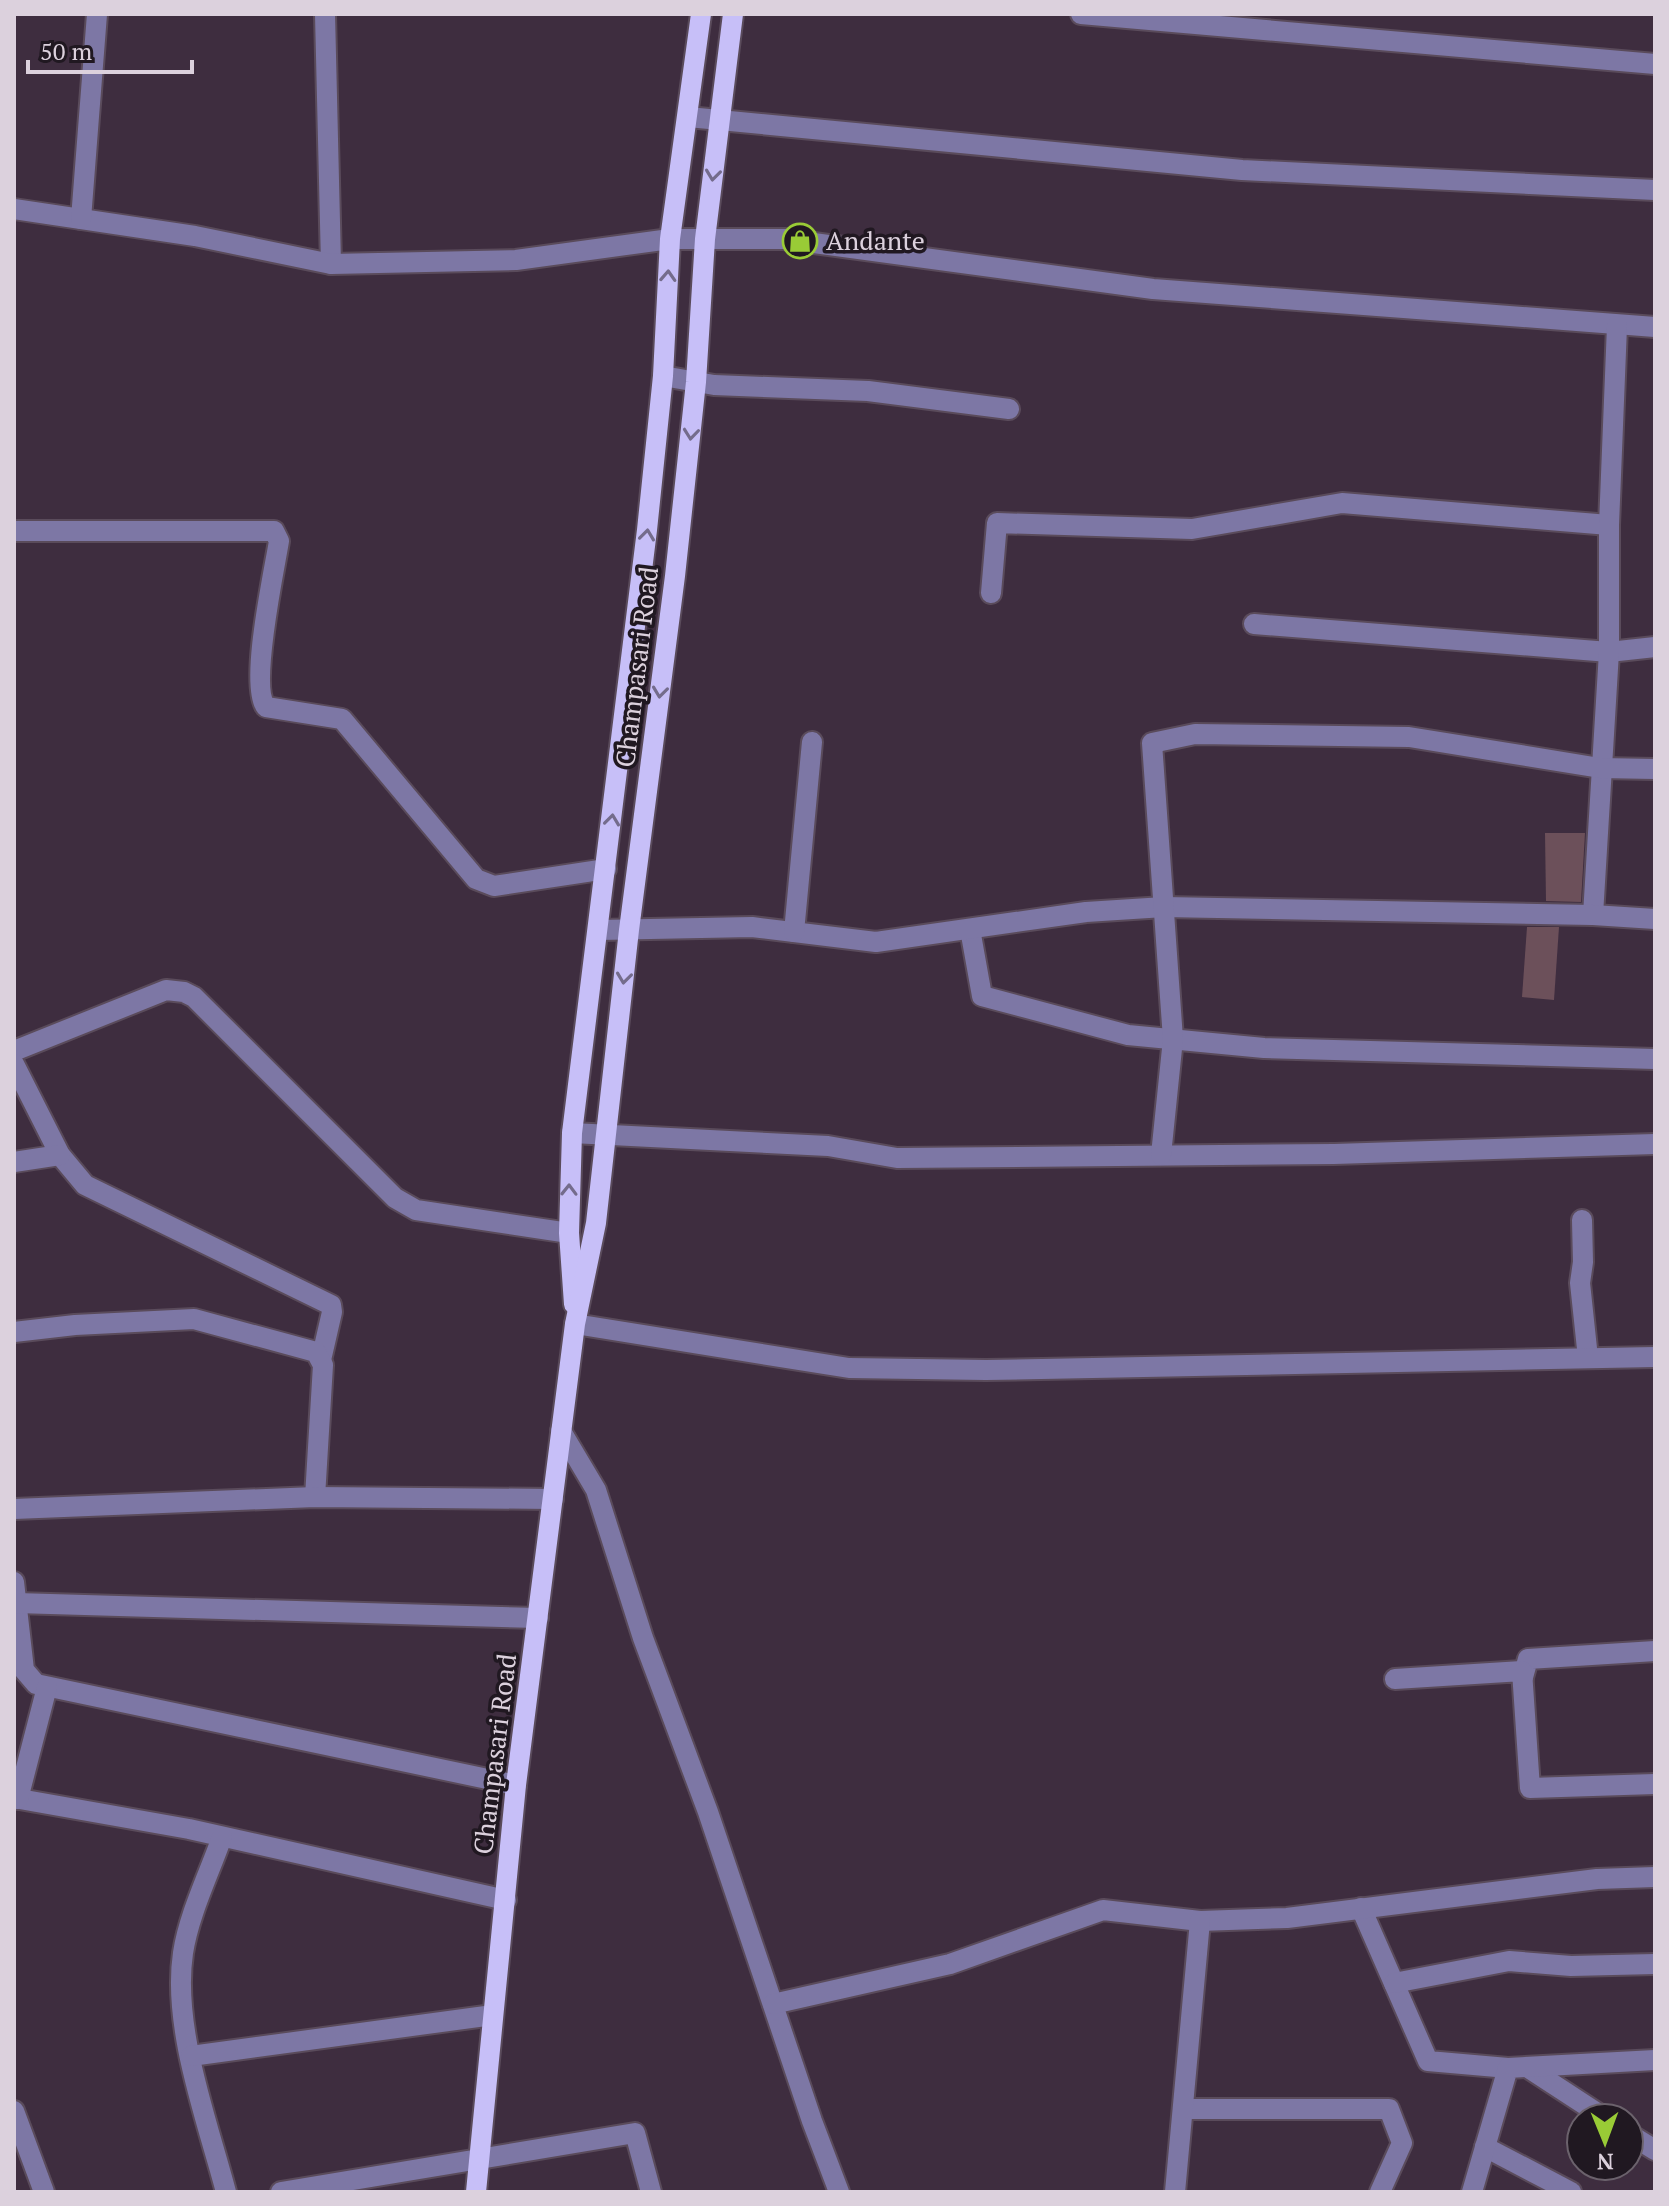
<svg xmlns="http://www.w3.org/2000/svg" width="1669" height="2206" font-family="'PT Serif',serif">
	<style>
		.building { fill: #6c505a }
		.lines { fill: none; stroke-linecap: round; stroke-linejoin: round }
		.minor-casing { stroke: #5a4b5b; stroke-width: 24 }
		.major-casing { stroke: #5a4b5b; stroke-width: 24 }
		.minor { stroke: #7d77a5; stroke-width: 20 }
		.major { stroke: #c7bff8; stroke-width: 20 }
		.oneway { stroke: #746c8c }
		.labels { text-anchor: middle; stroke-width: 7; stroke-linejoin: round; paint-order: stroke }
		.poi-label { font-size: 26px; fill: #dcd1dd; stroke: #201821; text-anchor: start }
		.street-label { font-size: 26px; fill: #dcd1dd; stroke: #201821 }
	</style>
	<rect width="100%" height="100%" fill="#3e2d3f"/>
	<g class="building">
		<polygon points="1545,833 1585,833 1581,902 1546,901"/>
		<polygon points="1527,927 1559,927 1554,1000 1522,997"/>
	</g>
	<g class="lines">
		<g class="minor-casing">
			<g id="minor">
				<polyline points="325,14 331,264"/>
				<polyline points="1081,14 1655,64"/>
				<polyline points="688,117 1242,170 1655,190"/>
				<polyline points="14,209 195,236 331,264 516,260 670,239 784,239 1153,289 1655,327"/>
				<polyline points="81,219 97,14"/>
				<polyline points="663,376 714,385 868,391 1009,409"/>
				<path d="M14,531h260l5,10c-5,31 -30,145 -13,166l76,12 134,160 18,7 112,-17"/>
				<polyline points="991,593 997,523 1192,529 1342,503 1609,525"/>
				<polyline points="1254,624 1609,652 1655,647"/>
				<polyline points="1593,915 1609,652 1609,525 1617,326"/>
				<polyline points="970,929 982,996 1128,1035 1264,1048 1655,1059"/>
				<polyline points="599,930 752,927 876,942 1086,912 1164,907 1593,915 1655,919"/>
				<polyline points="794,932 812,742"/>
				<polyline points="14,1051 166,990 184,992 194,997 395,1198 416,1210 569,1233"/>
				<polyline points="14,1064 60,1155 85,1185 331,1305 332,1312 321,1360"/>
				<polyline points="572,1133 828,1146 897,1158 1334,1154 1655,1144"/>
				<polyline points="1161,1155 1173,1039 1152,743 1195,734 1409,737 1600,768 1655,769"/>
				<polyline points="14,1162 60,1155"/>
				<polyline points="1582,1220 1583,1262 1580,1283 1588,1358"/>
				<polyline points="575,1324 849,1368 986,1370 1655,1357"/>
				<polyline points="14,1332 75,1325 194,1319 316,1352 323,1365 315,1497"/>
				<polyline points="561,1431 596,1490 643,1638 708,1812 812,2121 839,2192"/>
				<polyline points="14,1509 315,1497 553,1499"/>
				<polyline points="14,1582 24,1670 36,1684 516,1785"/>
				<polyline points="16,1603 538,1618"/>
				<polyline points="1523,1677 1528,1659 1655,1651"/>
				<polyline points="1395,1679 1522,1671 1530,1788 1655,1784"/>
				<polyline points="14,1798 189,1829 506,1900"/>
				<polyline points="18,1799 47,1687"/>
				<path d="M222,1837c-13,37 -33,77 -39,116 -11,74 24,167 43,239"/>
				<polyline points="1361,1908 1428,2061 1508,2068"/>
				<polyline points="1394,1983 1509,1961 1571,1966 1655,1964"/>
				<polyline points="773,2004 950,1964 1103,1910 1200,1921 1287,1918 1597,1879 1655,1877"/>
				<polyline points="191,2056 493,2015"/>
				<polyline points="1527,2067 1605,2118"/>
				<polyline points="1183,2109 1389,2109 1402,2143 1380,2192"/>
				<polyline points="14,2111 44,2192"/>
				<polyline points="1629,2134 1655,2150"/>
				<polyline points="1485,2147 1571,2192"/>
				<polyline points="281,2192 635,2133 651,2192"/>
				<polyline points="1175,2192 1200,1921"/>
				<polyline points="1472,2192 1508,2068 1655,2060"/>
			</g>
		</g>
		<g class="major-casing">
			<g id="major">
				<polyline points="574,1304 569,1233 572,1133 647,530 663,376 670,239 701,14"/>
				<polyline points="476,2192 516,1785 575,1324 596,1223 629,930 675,576 696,382 705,239 733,14"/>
			</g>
		</g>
		<use href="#minor" class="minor"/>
		<use href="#major" class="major"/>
	</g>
	<defs><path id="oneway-chevron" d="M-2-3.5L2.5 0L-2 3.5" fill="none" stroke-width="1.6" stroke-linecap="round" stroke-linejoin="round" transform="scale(2)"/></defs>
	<g class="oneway">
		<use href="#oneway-chevron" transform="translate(713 175) rotate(97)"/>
		<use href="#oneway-chevron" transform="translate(668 276) rotate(-87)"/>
		<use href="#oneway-chevron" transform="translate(691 434) rotate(96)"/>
		<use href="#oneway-chevron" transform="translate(647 535) rotate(-83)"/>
		<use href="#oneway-chevron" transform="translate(660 692) rotate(97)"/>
		<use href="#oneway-chevron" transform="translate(612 820) rotate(-83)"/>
		<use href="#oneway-chevron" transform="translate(624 978) rotate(97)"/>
		<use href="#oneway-chevron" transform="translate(569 1190) rotate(-89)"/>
	</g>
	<defs>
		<g id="shop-ring" transform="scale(1.8)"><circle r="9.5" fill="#201821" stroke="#99cb36" stroke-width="1.5"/><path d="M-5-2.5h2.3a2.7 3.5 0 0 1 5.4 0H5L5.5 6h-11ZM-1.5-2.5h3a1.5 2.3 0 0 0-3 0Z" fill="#99cb36"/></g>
	</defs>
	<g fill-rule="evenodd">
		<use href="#shop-ring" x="800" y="241"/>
	</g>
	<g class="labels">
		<g class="poi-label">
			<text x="826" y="250">Andante</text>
		</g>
		<g class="street-label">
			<text transform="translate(637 667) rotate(-83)" y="9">Champasari Road</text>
			<text transform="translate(495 1754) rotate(-83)" y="9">Champasari Road</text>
		</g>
	</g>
	<rect width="1669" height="2206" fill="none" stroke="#dcd1dd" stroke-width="32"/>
	<g transform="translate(1605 2142) rotate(179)"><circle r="38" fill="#201821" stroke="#6b626c" stroke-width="2"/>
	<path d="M0-6L14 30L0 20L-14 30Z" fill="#99cb36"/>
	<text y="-12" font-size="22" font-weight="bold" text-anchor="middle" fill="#dcd1dd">N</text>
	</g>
	<path d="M28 60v12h164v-12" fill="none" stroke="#dcd1dd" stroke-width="4"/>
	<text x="40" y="60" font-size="24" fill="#dcd1dd" stroke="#201821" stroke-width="6" paint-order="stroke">50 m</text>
</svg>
